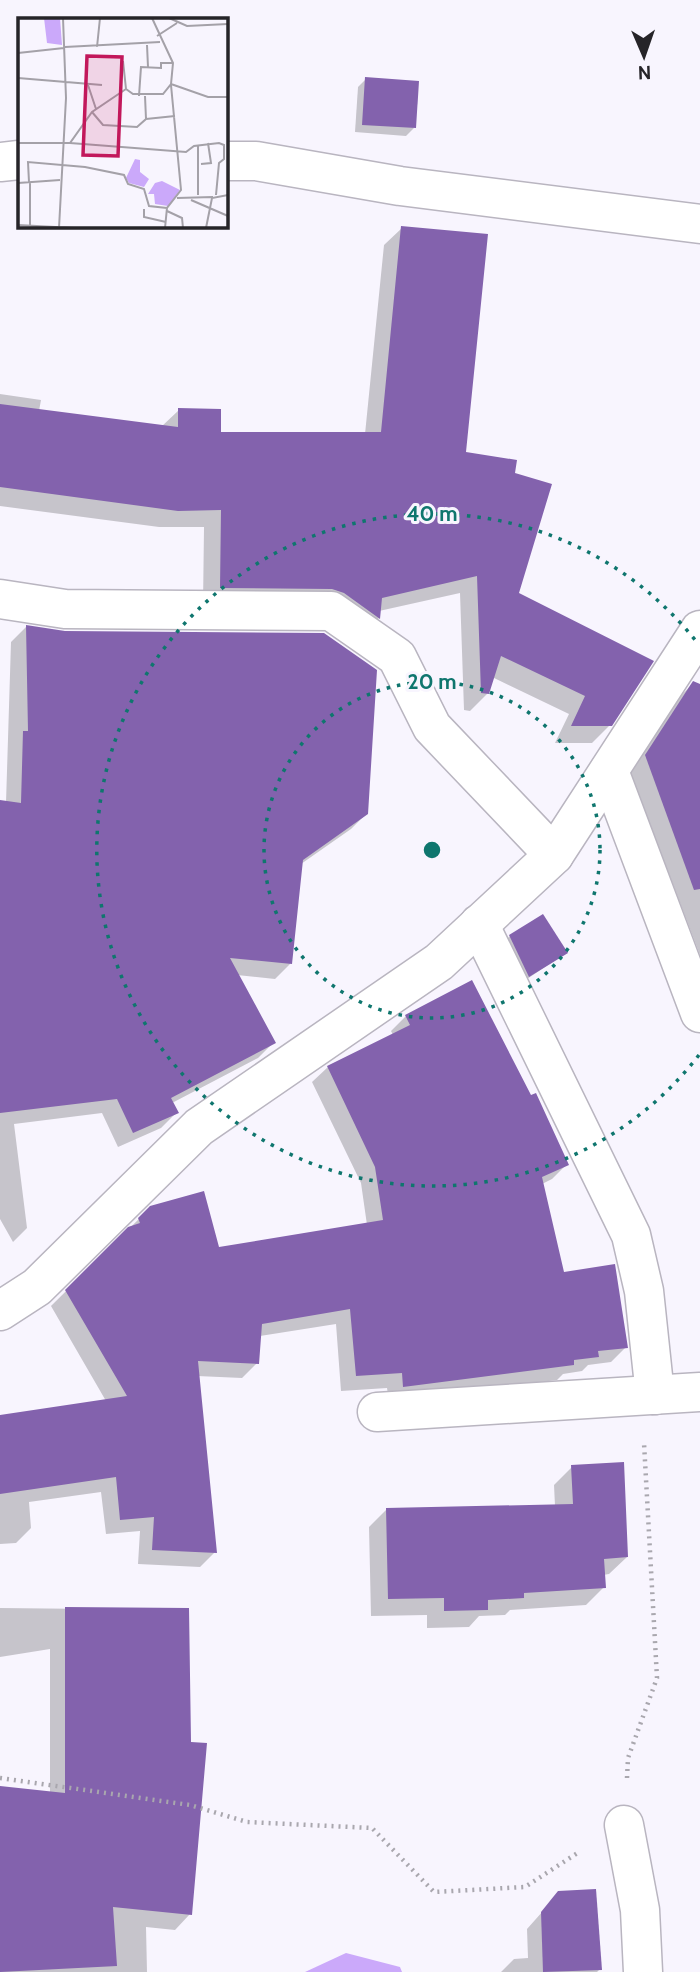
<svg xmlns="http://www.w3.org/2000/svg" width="700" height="1972" font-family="Cabin,sans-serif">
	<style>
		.water { fill: #cba9fa }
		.shadow { fill: #0003 }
		.building { fill: #8362ad }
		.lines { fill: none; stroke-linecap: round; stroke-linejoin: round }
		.minor-casing { stroke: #b9b5c0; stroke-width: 41 }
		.path { stroke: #a9a7ae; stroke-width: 4.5; stroke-dasharray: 2 5; stroke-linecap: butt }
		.minor { stroke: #fff; stroke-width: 38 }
		.ring { fill: none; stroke: #0f766e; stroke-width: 3.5; stroke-dasharray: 3.5 7 }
		.inset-road { fill: none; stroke: #a4a1a8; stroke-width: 2 }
		.view { fill: #c2185b; fill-opacity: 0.15; stroke: #c2185b; stroke-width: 3.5 }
		.inset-edge { fill: none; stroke: #262428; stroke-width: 3.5 }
		.centre { fill: #0f766e; stroke: #f8f5fe; stroke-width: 3.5 }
		.ring-label { font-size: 21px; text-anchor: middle; font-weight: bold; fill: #0f766e; stroke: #f8f5fe; stroke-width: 6; stroke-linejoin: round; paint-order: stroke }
	</style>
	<rect width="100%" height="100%" fill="#f8f5fe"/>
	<polygon class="water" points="346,1953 400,1967 402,1972 305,1972"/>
	<g class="shadow">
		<polygon points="366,79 414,128 406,136 355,132 358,87"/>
		<polygon points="402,228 464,453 517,594 610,725 592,743 555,743 569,714 492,677 488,693 470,711 464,710 460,593 379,611 379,618 362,635 203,605 204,527 159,527 0,506 0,394 41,400 39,411 161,427 179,410 219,434 365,434 384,245"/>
		<polygon points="26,627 366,814 351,829 301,864 290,964 275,979 237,975 273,1043 258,1058 172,1103 176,1113 161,1128 118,1147 102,1113 14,1124 27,1228 13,1242 0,1219 0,802 6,803 11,642"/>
		<polygon points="693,683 700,685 700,955 630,772 677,700"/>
		<polygon points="510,936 566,953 521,983 502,944"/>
		<polygon points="406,1016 567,1164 552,1179 542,1184 562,1274 626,1347 611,1362 588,1365 582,1371 563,1374 557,1380 389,1401 387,1388 341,1391 336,1324 260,1336 257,1363 242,1378 197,1376 215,1552 200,1567 138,1564 140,1531 106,1534 101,1492 29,1502 31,1528 16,1543 0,1544 0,1416 106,1401 51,1306 151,1207 218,1249 367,1225 361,1183 312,1082 328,1067 393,1035 391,1031"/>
		<polygon points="572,1467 627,1557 609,1574 603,1575 604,1587 586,1605 510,1610 505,1615 479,1616 469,1627 427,1628 427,1615 371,1616 369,1527 387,1509 555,1506 554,1485"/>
		<polygon points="0,1608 188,1610 190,1914 175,1930 146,1927 147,1972 0,1972 0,1788 50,1793 50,1649 0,1657"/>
		<polygon points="559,1893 600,1969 597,1972 501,1972 514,1959 528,1958 527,1929"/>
	</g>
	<g class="building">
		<polygon points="365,77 419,81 416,128 362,125"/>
		<polygon points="401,226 488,234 466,452 517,460 515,473 552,484 519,593 654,661 612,726 571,726 585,696 501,656 489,694 481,693 477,576 382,598 380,619 344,593 332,589 220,588 221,510 178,511 0,487 0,404 178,427 178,408 221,409 221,432 381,432"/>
		<polygon points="26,625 65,631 324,633 377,670 368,814 303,860 292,964 230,958 276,1043 171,1098 179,1113 133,1133 117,1099 0,1113 0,800 21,803 23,731 28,731"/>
		<polygon points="693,681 700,684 700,889 694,890 645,755"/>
		<polygon points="543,914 568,953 529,977 509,935"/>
		<polygon points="472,980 531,1095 536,1093 569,1165 542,1177 564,1272 615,1264 628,1348 598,1351 599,1357 574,1360 574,1365 403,1387 402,1373 356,1376 350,1309 262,1324 259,1364 198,1361 217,1553 152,1550 154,1517 120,1520 116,1477 0,1494 0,1415 127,1396 65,1290 128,1227 140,1223 138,1218 150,1206 204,1191 219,1247 383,1220 375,1167 327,1066 410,1025 405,1015"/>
		<polygon points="624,1462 628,1557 604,1559 606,1588 524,1593 524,1598 488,1600 488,1610 444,1611 444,1598 388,1599 386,1508 573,1504 571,1465"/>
		<polygon points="65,1607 189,1608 191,1742 207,1743 192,1915 113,1907 117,1966 0,1972 0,1786 65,1793"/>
		<polygon points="596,1889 602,1970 543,1972 541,1912 558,1891"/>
	</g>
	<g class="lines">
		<g class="minor-casing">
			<g id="minor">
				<polyline points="226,161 256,161 400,186 700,224"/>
				<polyline points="0,162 19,160"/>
				<polyline points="0,599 65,609 331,611 397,657 432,727 554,855"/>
				<polyline points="609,771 700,1013"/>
				<polyline points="479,924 631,1235 644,1291 655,1395"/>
				<polyline points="0,1311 37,1287 199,1127 439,962 554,855 700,630"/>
				<polyline points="377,1412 700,1392"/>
				<polyline points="624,1825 640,1910 643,1972"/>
			</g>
		</g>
		<g class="path">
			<polyline points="0,1778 190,1805 247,1822 372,1828 434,1892 525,1887 579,1852"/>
			<polyline points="627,1778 628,1758 657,1678 644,1443"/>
		</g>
		<use href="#minor" class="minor"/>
	</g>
	<g class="ring">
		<circle cx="432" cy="850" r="168"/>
		<path d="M699 1055A336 336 0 1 1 699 645"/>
	</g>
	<g transform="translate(18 18)">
		<rect width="210" height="210" fill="#f8f5fe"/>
		<path d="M26,0h16l2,27 -15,-2zM117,141l5,1v12l9,7 -5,8 -15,-4 -3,-5zM144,163l18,9 -12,16 -13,-2 -1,-10h-6l7,-11z" fill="#cba9fa"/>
		<path class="inset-road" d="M151,0l18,8 41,-2M139,18l20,-13M129,27l1,22M47,29l95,-5M79,29l3,-29M0,35l46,-5M105,43l3,28 7,5h30l8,-10 2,-21 -21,-45M0,60l84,7M153,66l37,13h20M70,67l8,24M121,78l2,-29 20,1v-5h12M74,94l11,13 34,2 9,-8 -1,-23M128,101l29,-3M0,125h52l22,-31 34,-23M52,125l116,9 8,-6 25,-3 5,2v14l-5,4 -3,32M180,127v50M183,146l10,-1 -3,-20M11,164l-1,-20 57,5 39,8 4,9 16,5 5,17 18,2M0,165l42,-3M159,180l36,-1M173,182l37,16M126,191v8l22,5M149,193l15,7 1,10M0,207l56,3M12,207v-43M41,210l7,-130 -3,-80M147,210l2,-20 14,-18 -10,-105M188,210l6,-30 16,-3"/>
		<path class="view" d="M69,38l35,1 -4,99 -35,-1z"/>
		<rect width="210" height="210" class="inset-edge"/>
	</g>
	<circle cx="432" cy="850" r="10" class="centre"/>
	<g class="ring-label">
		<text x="432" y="521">40 m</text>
		<text x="432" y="689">20 m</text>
	</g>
	<g transform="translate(644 56) rotate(178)" stroke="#f8f5fe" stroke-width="5" paint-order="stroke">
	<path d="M0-5L12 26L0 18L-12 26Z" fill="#262428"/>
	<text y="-10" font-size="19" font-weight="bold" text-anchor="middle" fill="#262428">N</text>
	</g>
</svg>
